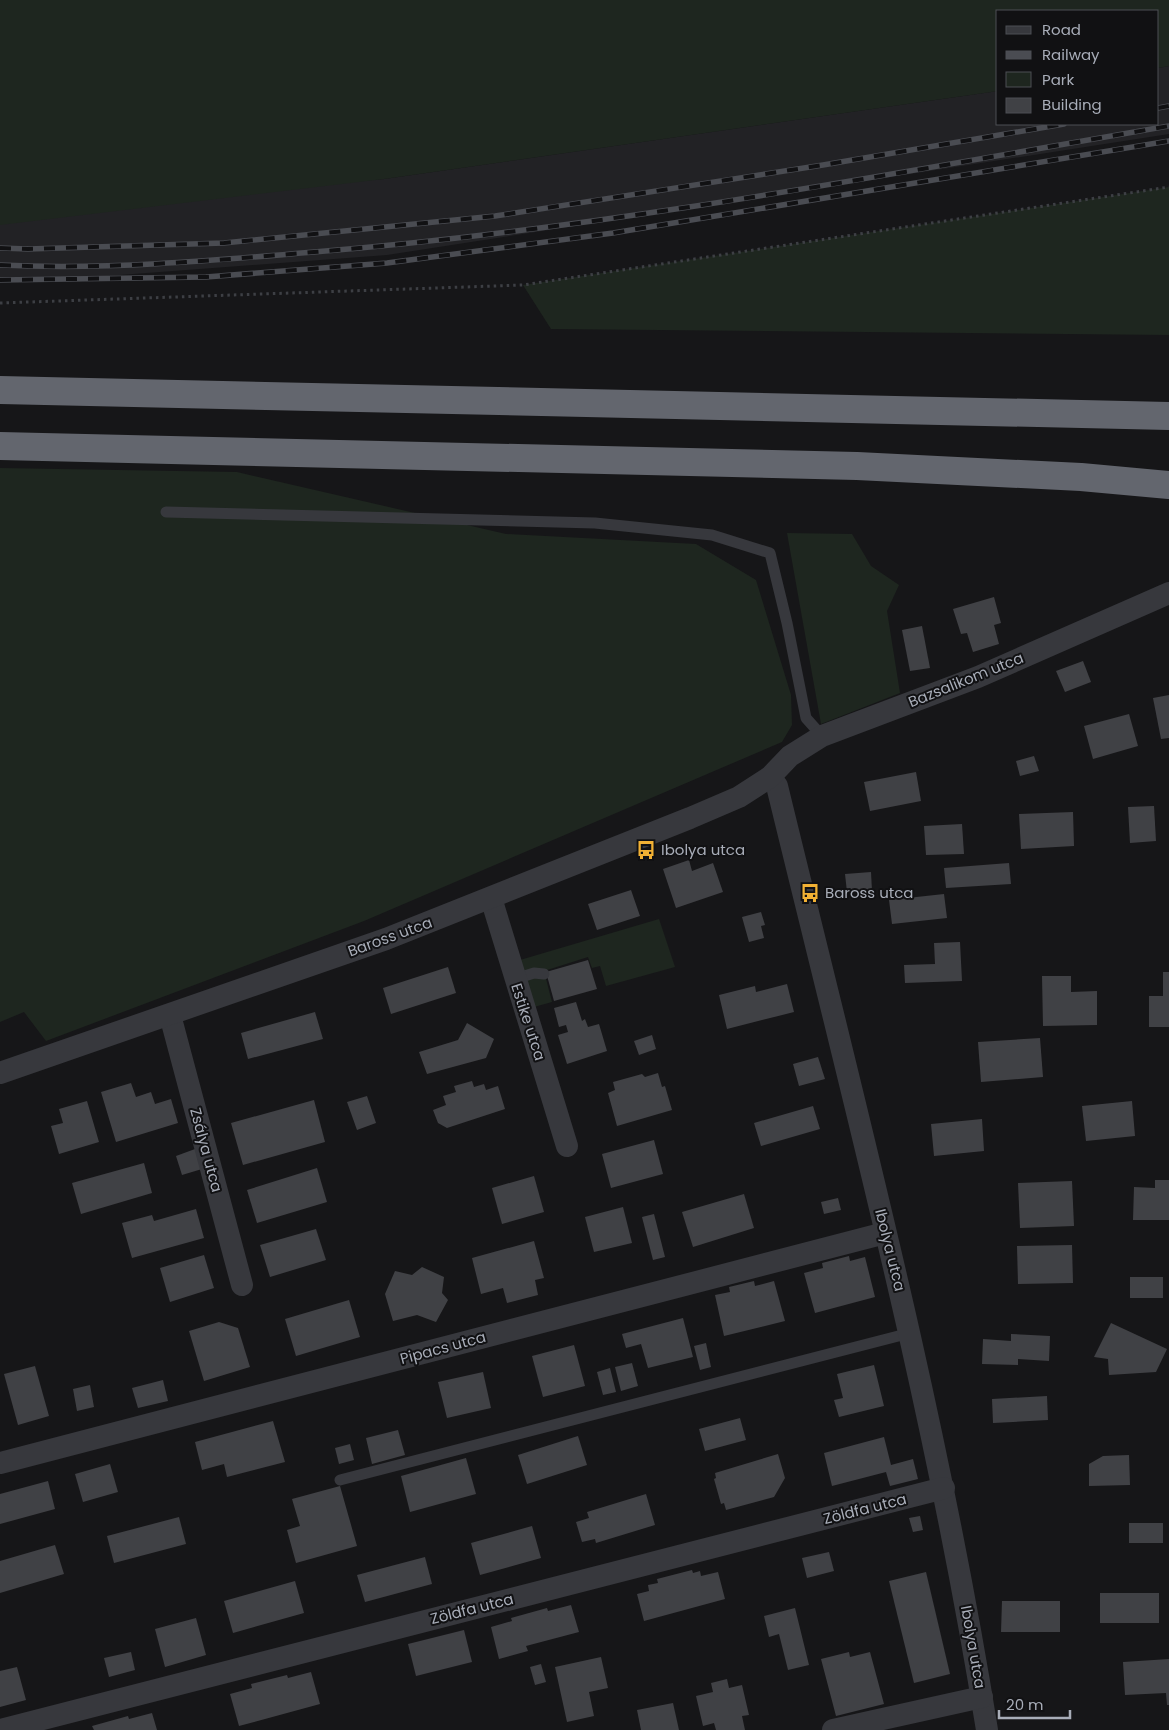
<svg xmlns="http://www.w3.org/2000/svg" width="1169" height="1730" font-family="Poppins,sans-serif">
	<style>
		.built { fill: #222225 }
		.green { fill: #1e261f }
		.building { fill: #404145 }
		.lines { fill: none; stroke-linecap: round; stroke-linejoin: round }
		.path { stroke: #3d3f44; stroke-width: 3; stroke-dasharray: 2.5 4; stroke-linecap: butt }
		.service { stroke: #37383d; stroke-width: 11 }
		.minor { stroke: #37383d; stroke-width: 22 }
		.motorway { stroke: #63666e; stroke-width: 28 }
		.rail-casing { stroke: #4a4c52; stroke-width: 5.5 }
		.rail { stroke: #111113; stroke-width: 4; stroke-dasharray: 11; stroke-linecap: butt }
		.labels { text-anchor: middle; stroke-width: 4; stroke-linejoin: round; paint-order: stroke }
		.street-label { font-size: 15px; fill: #a8adb8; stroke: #111113 }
		.poi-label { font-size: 15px; fill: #a8adb8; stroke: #111113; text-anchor: start }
	</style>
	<rect width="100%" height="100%" fill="#161618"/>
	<polygon class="built" points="1169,66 1169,134 387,255 27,282 0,281 0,209 384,179 998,91 998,124 1158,124 1158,68"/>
	<g class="green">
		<polygon points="0,0 1169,0 1169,66 1158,68 1158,11 998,11 998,91 384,179 0,225"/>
		<polygon points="1169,187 1169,335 551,329 523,285"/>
		<polygon points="0,468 237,472 506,534 696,544 756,580 791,695 792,725 782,742 364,921 46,1041 24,1012 0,1022"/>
		<polygon points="787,533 852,534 871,566 899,585 887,611 900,693 821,724"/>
		<polygon points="659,919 675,967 606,986 600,966 592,968 588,957 544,971 552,1002 534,1007 520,960"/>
	</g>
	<g class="building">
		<polygon points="994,597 1001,623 994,625 999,644 973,652 967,633 961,634 953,609"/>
		<polygon points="922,626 930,668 910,671 902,630"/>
		<polygon points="1083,661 1091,682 1065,692 1056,671"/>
		<polygon points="1169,695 1169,738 1161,739 1153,698"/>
		<polygon points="1129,714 1138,746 1093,759 1084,726"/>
		<polygon points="1034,756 1039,771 1020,776 1016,761"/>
		<polygon points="916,772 921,801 870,811 864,782"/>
		<polygon points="1154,806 1156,841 1130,843 1128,807"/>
		<polygon points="1073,812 1074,846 1021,849 1019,814"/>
		<polygon points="962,824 964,854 926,855 924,826"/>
		<polygon points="689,860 692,871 713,863 723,892 676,908 663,869"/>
		<polygon points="1009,863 1011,884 946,888 944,868"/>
		<polygon points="871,872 872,891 847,892 845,874"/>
		<polygon points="631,890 640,916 597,930 588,904"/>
		<polygon points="944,894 947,918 892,924 889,900"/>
		<polygon points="761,912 765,925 761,926 764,938 749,942 742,917"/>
		<polygon points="960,942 962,981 905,983 904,965 935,964 934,943"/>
		<polygon points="588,960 597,989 554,1001 546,972"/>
		<polygon points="448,967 456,993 391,1014 383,988"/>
		<polygon points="1163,972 1169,972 1169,1027 1149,1027 1149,996 1163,996"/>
		<polygon points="1042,976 1071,976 1071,992 1097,991 1097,1025 1043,1026"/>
		<polygon points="787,984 794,1012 727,1029 719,995 755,986 756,992"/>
		<polygon points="576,1002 582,1021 585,1019 588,1027 599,1024 607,1051 567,1064 558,1035 568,1032 566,1025 559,1027 554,1008"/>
		<polygon points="315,1012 323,1039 248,1059 241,1033"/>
		<polygon points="467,1023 494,1039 486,1058 427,1074 419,1052 458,1040"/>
		<polygon points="652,1035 656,1049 639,1055 634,1041"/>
		<polygon points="1040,1038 1043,1077 981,1082 978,1042"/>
		<polygon points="818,1057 825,1079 799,1086 793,1064"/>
		<polygon points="658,1073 662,1087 665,1086 672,1110 617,1126 608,1093 615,1090 613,1082 642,1074 645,1077"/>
		<polygon points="472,1081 474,1087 484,1084 486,1090 498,1086 505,1109 447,1128 438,1123 433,1110 446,1105 443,1096 456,1092 454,1086"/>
		<polygon points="131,1083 136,1097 151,1092 155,1104 171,1099 178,1123 116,1142 101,1092"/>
		<polygon points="367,1096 376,1123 357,1130 347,1102"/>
		<polygon points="314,1100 325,1142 243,1165 231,1123"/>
		<polygon points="87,1101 99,1142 59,1154 51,1126 63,1123 59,1109"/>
		<polygon points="1132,1101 1135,1136 1086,1141 1082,1106"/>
		<polygon points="813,1106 820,1129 761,1146 754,1123"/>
		<polygon points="982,1119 984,1151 934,1156 931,1124"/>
		<polygon points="654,1140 663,1174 611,1188 602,1154"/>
		<polygon points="195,1149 202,1169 182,1175 176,1156"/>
		<polygon points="144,1163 152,1193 81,1214 72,1183"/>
		<polygon points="317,1168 327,1202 257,1223 247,1190"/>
		<polygon points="534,1176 544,1212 502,1224 492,1188"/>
		<polygon points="1155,1180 1169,1180 1169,1220 1133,1220 1134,1187 1155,1188"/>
		<polygon points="1072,1181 1074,1226 1020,1228 1018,1183"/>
		<polygon points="744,1194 754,1228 693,1247 682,1212"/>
		<polygon points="838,1198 841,1210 824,1214 821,1202"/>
		<polygon points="623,1207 632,1243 594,1252 585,1217"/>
		<polygon points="196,1209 204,1238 132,1258 122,1223 152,1215 154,1221"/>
		<polygon points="654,1214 665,1257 653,1260 642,1217"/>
		<polygon points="316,1229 326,1260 270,1277 260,1245"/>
		<polygon points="534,1241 544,1278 535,1280 538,1295 507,1303 503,1288 481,1294 472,1258"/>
		<polygon points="1072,1245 1073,1283 1018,1284 1017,1246"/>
		<polygon points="204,1255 214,1288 170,1302 160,1268"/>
		<polygon points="849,1256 850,1261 865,1257 875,1297 815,1313 804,1273 823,1268 822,1263"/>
		<polygon points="422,1267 444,1277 442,1293 448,1300 436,1322 417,1315 393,1321 385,1294 395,1271 412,1275"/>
		<rect x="1130" y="1277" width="33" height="21"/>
		<polygon points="754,1281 755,1286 774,1281 785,1321 724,1336 715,1295 730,1292 729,1287"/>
		<polygon points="349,1300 360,1337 296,1356 285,1319"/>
		<polygon points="683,1318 693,1357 648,1368 641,1344 626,1348 622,1334"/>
		<polygon points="219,1322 238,1328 250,1367 204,1381 189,1331"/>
		<polygon points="1111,1323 1167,1349 1156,1372 1109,1375 1108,1359 1094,1357"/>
		<polygon points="1011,1334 1050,1336 1049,1361 1018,1359 1018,1365 982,1364 983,1339 1011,1341"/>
		<polygon points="706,1343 711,1367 700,1370 694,1346"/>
		<polygon points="574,1345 585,1386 543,1397 532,1356"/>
		<polygon points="632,1363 638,1386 621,1391 615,1367"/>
		<polygon points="874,1365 884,1406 839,1417 834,1400 843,1398 837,1374"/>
		<polygon points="35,1366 49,1416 18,1425 4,1374"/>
		<polygon points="610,1368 616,1392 603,1395 597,1372"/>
		<polygon points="483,1372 491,1408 447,1418 438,1382"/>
		<polygon points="163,1380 168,1401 138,1408 132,1388"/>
		<polygon points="90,1385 94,1407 77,1411 73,1389"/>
		<polygon points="1047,1396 1048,1420 993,1423 992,1399"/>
		<polygon points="740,1418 746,1440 705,1451 699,1429"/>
		<polygon points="273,1421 285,1462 227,1477 224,1464 202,1470 195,1442"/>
		<polygon points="398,1430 405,1455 372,1464 366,1438"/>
		<polygon points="578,1436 587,1465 527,1484 518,1455"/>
		<polygon points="884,1437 891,1465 913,1459 918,1479 890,1486 886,1472 832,1486 824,1453"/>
		<polygon points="350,1444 354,1460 339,1464 335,1448"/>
		<polygon points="778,1454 785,1478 774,1497 726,1510 724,1503 721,1504 714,1479 716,1478 715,1473"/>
		<polygon points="1129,1455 1130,1485 1089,1486 1089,1464 1103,1456"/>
		<polygon points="466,1458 476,1494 410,1512 401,1476"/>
		<polygon points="110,1464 118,1492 83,1502 75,1474"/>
		<polygon points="48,1481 55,1509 0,1524 0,1494"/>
		<polygon points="340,1486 357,1546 296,1563 287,1530 300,1526 292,1499"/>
		<polygon points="646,1494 655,1525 596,1543 595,1539 582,1542 576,1522 589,1518 587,1512"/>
		<polygon points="920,1516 923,1530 913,1532 909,1518"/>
		<polygon points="179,1517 186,1544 114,1563 107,1536"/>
		<rect x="1129" y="1523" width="34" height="20"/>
		<polygon points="532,1526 541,1558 480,1575 471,1543"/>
		<polygon points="55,1545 64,1574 0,1593 0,1561"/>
		<polygon points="829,1552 834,1571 807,1578 802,1558"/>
		<polygon points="425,1557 432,1584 365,1602 357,1575"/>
		<polygon points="692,1570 693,1573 700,1571 701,1576 718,1572 725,1599 644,1621 637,1594 649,1591 648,1585 658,1583 657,1579"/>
		<polygon points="926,1572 950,1674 914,1683 889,1581"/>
		<polygon points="295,1581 304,1613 233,1633 224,1601"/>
		<rect x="1100" y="1593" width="59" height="30"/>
		<polygon points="1002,1601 1060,1601 1060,1632 1001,1632"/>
		<polygon points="571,1605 579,1632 526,1646 528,1651 499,1659 491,1627 512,1621 511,1618 547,1608 548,1611"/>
		<polygon points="795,1608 809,1665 788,1670 779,1634 769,1637 764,1616"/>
		<polygon points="196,1618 206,1655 165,1667 155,1629"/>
		<polygon points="464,1630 472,1662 416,1676 408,1644"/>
		<polygon points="131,1652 135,1670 109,1677 104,1658"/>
		<polygon points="849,1652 850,1657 870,1652 884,1704 836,1716 821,1659"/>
		<polygon points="601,1657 608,1688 589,1692 594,1716 567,1722 555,1667"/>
		<polygon points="1169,1659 1169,1705 1167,1705 1166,1693 1125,1695 1123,1662"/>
		<polygon points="541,1664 546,1682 535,1685 530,1667"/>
		<polygon points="17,1667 26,1700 0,1707 0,1671"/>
		<polygon points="311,1672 320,1704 239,1726 230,1694 252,1688 251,1684 287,1675 288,1678"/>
		<polygon points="727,1679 729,1688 742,1685 749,1715 742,1716 745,1730 716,1730 714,1723 703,1726 696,1696 713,1692 711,1683"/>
		<polygon points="673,1703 679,1730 641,1730 637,1710"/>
		<polygon points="152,1713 157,1730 94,1730 92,1726 128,1716 129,1719"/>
	</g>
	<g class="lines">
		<polyline class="path" points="0,303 523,285 1169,187"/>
		<g class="service">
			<polyline points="166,512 595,523 712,535 770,553 787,623 806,718 822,736"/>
			<polyline points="515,979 534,973 544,974"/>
			<polyline points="340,1480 910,1333"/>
		</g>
		<g class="minor">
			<path d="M770,777l7,9c76,313 159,625 210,944"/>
			<polyline points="491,898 567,1146"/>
			<polyline points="170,1015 242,1285"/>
			<polyline points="0,1073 386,939 690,818 739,797 770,777 790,756 822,736 978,677 1169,593"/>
			<polyline points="0,1463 885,1233"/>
			<polyline points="0,1730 944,1488"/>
			<polyline points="833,1730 982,1697"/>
		</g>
		<g class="motorway">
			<polyline points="0,390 1169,416"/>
			<polyline points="0,446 857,466 1081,477 1169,485"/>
		</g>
		<g class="rail-casing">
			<g id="rail">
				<polyline points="1158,108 1169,106"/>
				<polyline points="0,248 28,249 224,243 495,216 823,165 1064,124"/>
				<path d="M0,265c104,5 210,-4 314,-13 287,-23 571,-77 855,-126"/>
				<polyline points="0,280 206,277 387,263 613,233 1169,141"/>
			</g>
		</g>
		<use href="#rail" class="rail"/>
	</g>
	<defs>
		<g id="bus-bare" transform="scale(1.5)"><path d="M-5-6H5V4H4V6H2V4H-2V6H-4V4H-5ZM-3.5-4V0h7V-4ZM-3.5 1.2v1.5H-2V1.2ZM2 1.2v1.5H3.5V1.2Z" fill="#f2b134" stroke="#111113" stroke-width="2.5" paint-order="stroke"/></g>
	</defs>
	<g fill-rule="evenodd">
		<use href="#bus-bare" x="646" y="850"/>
		<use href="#bus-bare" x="810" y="893"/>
	</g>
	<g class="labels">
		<g class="street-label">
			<text transform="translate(966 680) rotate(-22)" y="5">Bazsalikom utca</text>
			<text transform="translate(390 937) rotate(-20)" y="5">Baross utca</text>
			<text transform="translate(528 1022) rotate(72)" y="5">Estike utca</text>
			<text transform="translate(206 1150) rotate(75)" y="5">Zsálya utca</text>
			<text transform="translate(890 1250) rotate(76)" y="5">Ibolya utca</text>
			<text transform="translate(443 1348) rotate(-15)" y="5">Pipacs utca</text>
			<text transform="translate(865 1509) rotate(-14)" y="5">Zöldfa utca</text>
			<text transform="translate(472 1609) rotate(-14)" y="5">Zöldfa utca</text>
			<text transform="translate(973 1647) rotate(80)" y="5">Ibolya utca</text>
		</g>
		<g class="poi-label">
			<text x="661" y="855">Ibolya utca</text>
			<text x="825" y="898">Baross utca</text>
		</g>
	</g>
	<rect x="996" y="10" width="162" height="115" fill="#111113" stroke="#4d4f55"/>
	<rect x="1006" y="26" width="25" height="8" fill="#37383d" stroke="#4d4f55"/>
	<text x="1042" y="35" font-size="15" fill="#a8adb8">Road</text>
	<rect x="1006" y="51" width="25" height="8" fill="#4a4c52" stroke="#4d4f55"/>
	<text x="1042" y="60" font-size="15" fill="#a8adb8">Railway</text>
	<rect x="1006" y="72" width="25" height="15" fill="#1e261f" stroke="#4d4f55"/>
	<text x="1042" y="85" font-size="15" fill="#a8adb8">Park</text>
	<rect x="1006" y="98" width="25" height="15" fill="#404145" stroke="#4d4f55"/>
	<text x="1042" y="110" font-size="15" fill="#a8adb8">Building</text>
	<path d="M999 1710v8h71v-8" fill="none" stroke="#a8adb8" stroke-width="2.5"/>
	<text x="1006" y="1710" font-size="15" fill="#a8adb8" stroke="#111113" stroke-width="4" paint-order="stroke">20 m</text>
</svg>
